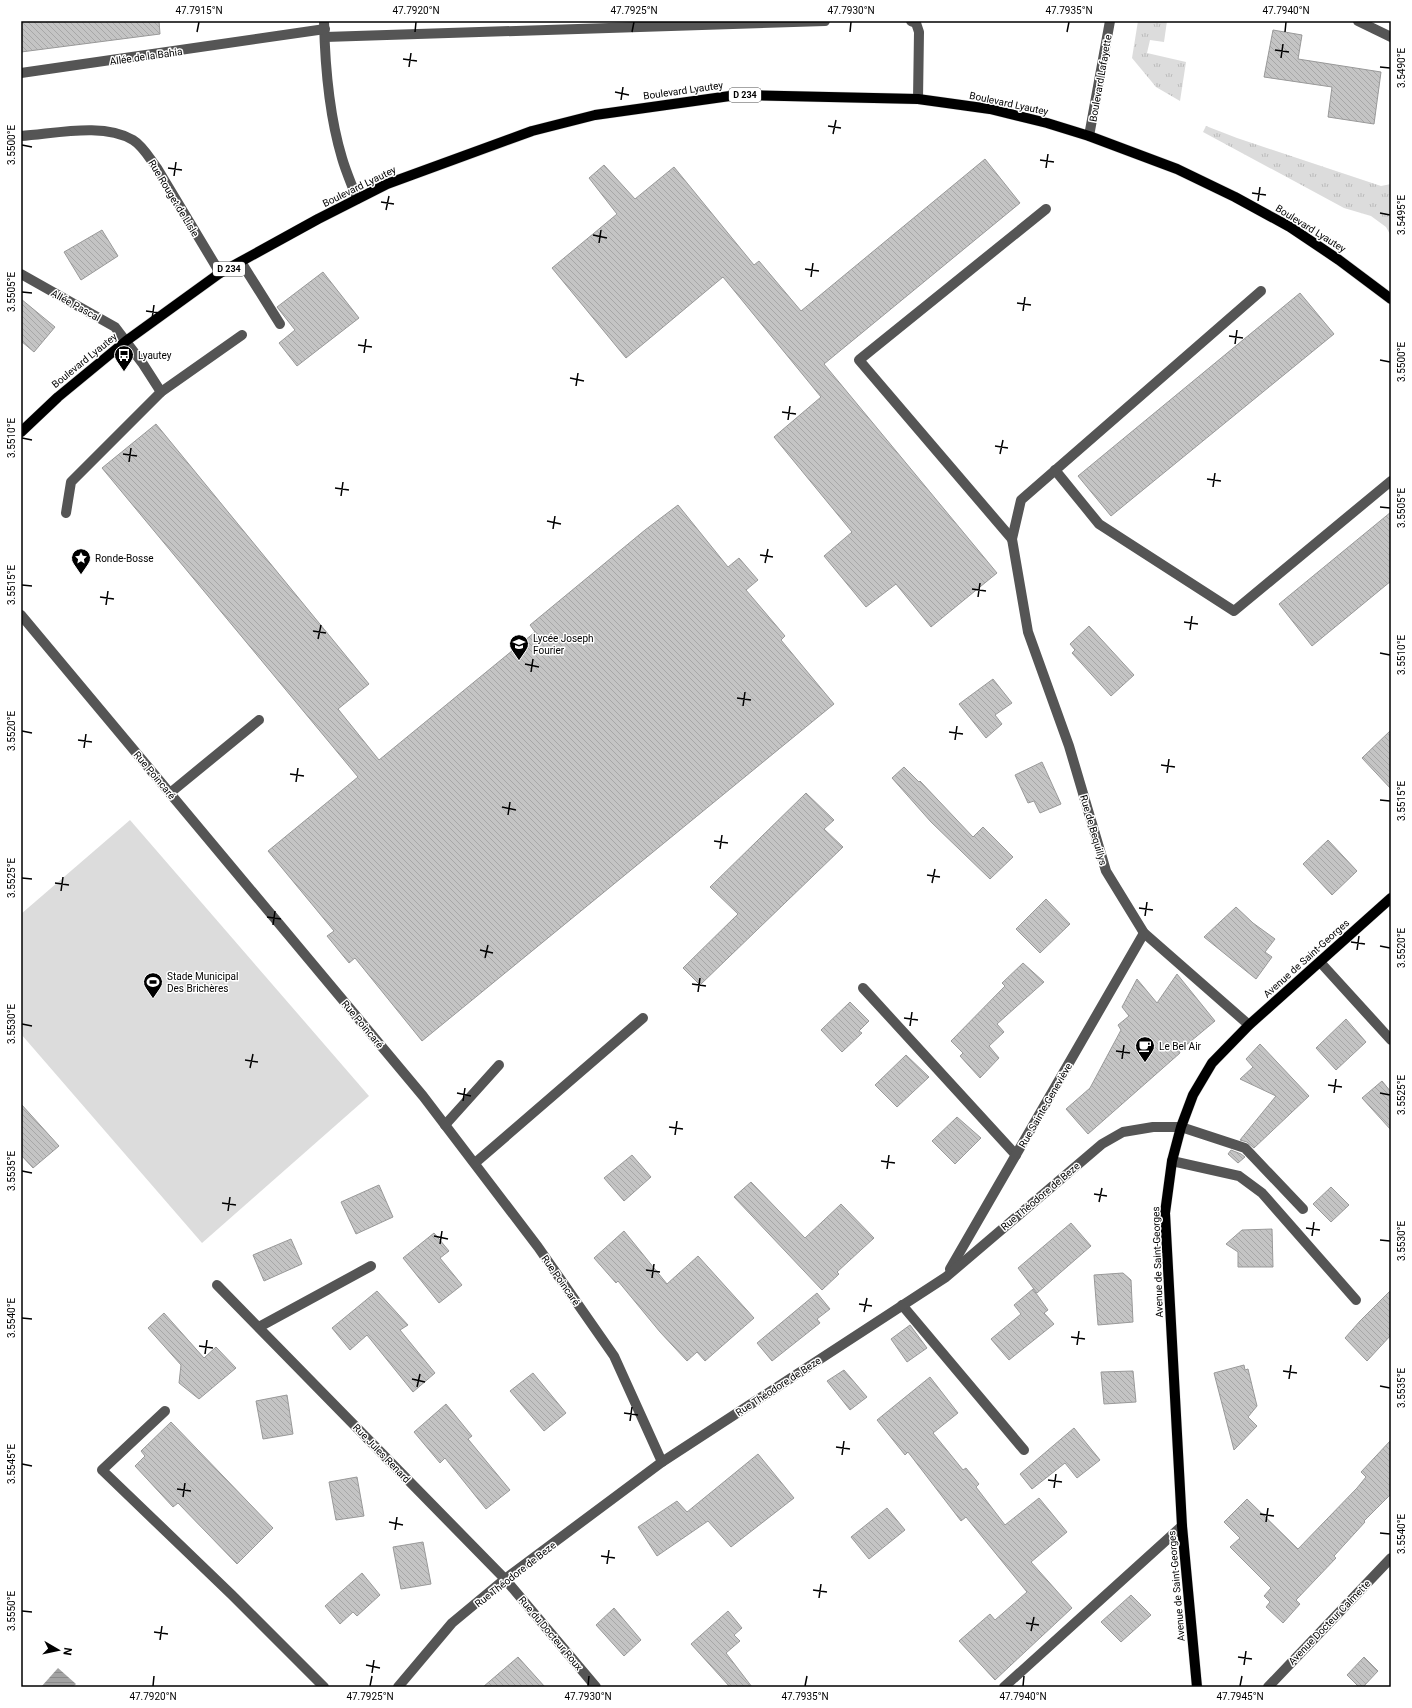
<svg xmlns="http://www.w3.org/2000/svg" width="1412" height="1708" font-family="Roboto,sans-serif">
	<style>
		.grass { fill: url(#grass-tufts) }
		.green { fill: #dcdcdc }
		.water { fill: url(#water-rules) }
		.building { fill: url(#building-back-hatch); stroke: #999 }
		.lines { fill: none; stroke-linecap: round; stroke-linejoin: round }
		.major-casing { stroke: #dbdbdb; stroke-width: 11 }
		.minor { stroke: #555; stroke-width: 10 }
		.major { stroke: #000; stroke-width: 10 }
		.ticks { fill: none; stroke: #000; stroke-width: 1.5 }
		.labels { text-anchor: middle; stroke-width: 3; stroke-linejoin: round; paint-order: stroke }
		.shield { fill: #fff; stroke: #4c4c4c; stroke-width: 1 }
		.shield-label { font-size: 9px; font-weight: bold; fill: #000 }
		.street-label { font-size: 10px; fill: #000; stroke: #fff }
		.poi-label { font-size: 10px; fill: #000; stroke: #fff; text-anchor: start }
		.neatline { fill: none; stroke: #000; stroke-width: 1.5 }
		.ticks-label { font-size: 10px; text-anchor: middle; fill: #000 }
	</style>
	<defs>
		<pattern id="grass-tufts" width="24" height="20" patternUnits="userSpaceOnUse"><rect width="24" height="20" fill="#dcdcdc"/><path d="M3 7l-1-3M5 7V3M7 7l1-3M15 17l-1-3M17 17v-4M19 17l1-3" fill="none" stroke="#bbb"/></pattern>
		<pattern id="water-rules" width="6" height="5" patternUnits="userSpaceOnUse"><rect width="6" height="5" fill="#a3a3a3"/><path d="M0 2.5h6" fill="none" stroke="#8b8b8b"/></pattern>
		<pattern id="building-back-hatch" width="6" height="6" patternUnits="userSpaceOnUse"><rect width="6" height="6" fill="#c4c4c4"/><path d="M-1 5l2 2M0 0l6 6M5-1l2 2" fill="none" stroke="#a7a7a7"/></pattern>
	</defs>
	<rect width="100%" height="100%" fill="#fff"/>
	<g class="grass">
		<polygon points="1138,21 1167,21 1164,42 1150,40 1147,53 1186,62 1180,101 1156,87 1132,58"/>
		<polygon points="1206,126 1237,138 1381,186 1391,184 1391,236 1386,227 1371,216 1344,208 1203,132"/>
	</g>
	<polygon class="green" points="130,820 369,1096 202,1243 21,1034 21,914"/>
	<polygon class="water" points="58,1668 76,1684 73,1687 41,1687"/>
	<g class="building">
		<polygon points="21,21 159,21 160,34 21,52"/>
		<polygon points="1273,30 1302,35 1298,59 1381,72 1374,124 1328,117 1332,87 1264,77"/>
		<polygon points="985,159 1020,203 824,364 997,573 931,627 896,584 866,607 824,556 852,532 774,437 821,397 723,277 626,358 552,268 617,214 589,178 604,165 635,199 674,167 754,265 759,261 801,311"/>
		<polygon points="102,230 118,256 81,280 64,252"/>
		<polygon points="323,272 359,318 297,366 279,343 295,330 277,307"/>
		<polygon points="1300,293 1334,334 1111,516 1078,476"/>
		<polygon points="21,299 55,327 34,352 21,341"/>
		<polygon points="156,424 369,684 338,709 379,760 535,632 530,625 645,530 678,505 728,567 739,558 758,580 746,590 785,636 781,640 834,704 422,1041 355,958 349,963 327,936 334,931 268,851 358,777 102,468"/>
		<polygon points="1391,512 1391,581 1312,646 1279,604"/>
		<polygon points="1089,626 1134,675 1111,696 1072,653 1075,650 1070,644"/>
		<polygon points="993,679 1012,703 995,715 1002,724 986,738 959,704"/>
		<polygon points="1391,730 1391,789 1362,758"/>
		<polygon points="1042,762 1061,804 1040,813 1034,801 1028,803 1015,775"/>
		<polygon points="904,767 919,782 920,781 973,837 983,827 1013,857 990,879 931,822 892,778"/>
		<polygon points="806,793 834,820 824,829 843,847 700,985 683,968 738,914 710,887"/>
		<polygon points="1328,840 1357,871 1332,895 1303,864"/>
		<polygon points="1046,899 1070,924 1040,953 1016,929"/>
		<polygon points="1236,907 1253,923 1275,939 1265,952 1272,957 1256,979 1204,937"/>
		<polygon points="1023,963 1044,982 997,1024 1004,1032 989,1046 999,1058 980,1078 960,1056 963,1053 951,1041 1005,986 1002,983"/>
		<polygon points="1177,974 1215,1021 1179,1051 1180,1053 1088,1134 1066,1109 1090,1088 1121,1030 1118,1025 1129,1016 1122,1007 1137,979 1157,1003"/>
		<polygon points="850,1002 869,1021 859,1031 862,1033 842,1052 821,1030"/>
		<polygon points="1346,1019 1366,1042 1336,1070 1316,1048"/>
		<polygon points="1260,1044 1309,1096 1254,1148 1247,1142 1240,1140 1276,1096 1240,1079 1253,1067 1246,1059"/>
		<polygon points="906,1055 929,1077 897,1107 875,1085"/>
		<polygon points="1382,1081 1391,1092 1391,1130 1362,1098"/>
		<polygon points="21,1104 59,1146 33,1168 21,1155"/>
		<polygon points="957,1117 981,1138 955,1164 932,1141"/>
		<polygon points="1231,1150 1241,1154 1245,1157 1238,1163 1228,1154"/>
		<polygon points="632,1155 651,1177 624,1201 604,1178"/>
		<polygon points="751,1182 805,1238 841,1204 874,1238 837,1272 839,1274 822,1290 734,1197"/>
		<polygon points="379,1185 393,1217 356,1234 341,1202"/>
		<polygon points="1331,1187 1349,1205 1331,1222 1313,1204"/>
		<polygon points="1071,1223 1091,1246 1037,1293 1018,1268"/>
		<polygon points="1272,1229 1273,1267 1238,1267 1238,1252 1226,1244 1242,1230"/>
		<polygon points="624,1231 667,1284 698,1256 754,1318 705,1361 697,1352 687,1361 660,1332 618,1281 616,1283 594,1258"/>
		<polygon points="434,1233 449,1251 440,1258 462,1285 439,1303 403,1258"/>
		<polygon points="291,1239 302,1264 264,1281 253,1255"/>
		<polygon points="1123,1273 1131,1280 1133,1322 1098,1325 1094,1275"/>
		<polygon points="1033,1289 1048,1310 1044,1313 1054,1324 1009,1360 991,1339 1021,1314 1014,1305"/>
		<polygon points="1391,1290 1391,1335 1367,1361 1345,1338 1360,1321"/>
		<polygon points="377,1291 408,1325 400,1330 435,1373 413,1392 367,1335 350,1350 332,1328"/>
		<polygon points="817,1293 830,1309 817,1319 820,1323 772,1361 757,1343"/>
		<polygon points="164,1313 204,1358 216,1347 236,1368 199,1399 179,1383 181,1365 148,1328"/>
		<polygon points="910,1325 927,1348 907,1362 891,1339"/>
		<polygon points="1244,1365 1245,1370 1248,1369 1257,1406 1248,1417 1257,1426 1234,1450 1214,1373"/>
		<polygon points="844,1370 867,1397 850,1410 827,1381"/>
		<polygon points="1133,1371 1136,1402 1104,1404 1101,1372"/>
		<polygon points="533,1373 566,1413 544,1431 510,1391"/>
		<polygon points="930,1377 958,1413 933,1433 963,1470 966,1468 979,1484 976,1487 1005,1525 1039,1498 1067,1532 1031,1562 1072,1608 995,1680 959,1641 990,1614 995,1620 1027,1592 966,1517 961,1521 908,1452 905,1455 877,1420"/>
		<polygon points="287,1395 293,1434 263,1439 256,1401"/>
		<polygon points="446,1404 472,1436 468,1439 510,1490 486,1509 445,1458 440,1463 414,1432"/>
		<polygon points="171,1422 273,1528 237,1564 178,1503 173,1507 135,1466 145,1456 141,1451"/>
		<polygon points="1074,1428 1100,1460 1077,1478 1065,1463 1032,1489 1020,1474"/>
		<polygon points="1391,1440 1391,1494 1364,1521 1365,1522 1334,1556 1336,1558 1296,1600 1300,1604 1283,1623 1266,1607 1270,1602 1264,1596 1271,1588 1230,1547 1240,1538 1224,1522 1247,1499 1298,1549 1357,1488 1366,1477 1361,1472"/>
		<polygon points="758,1454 794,1498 731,1547 708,1521 657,1556 638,1527 677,1501 687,1512"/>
		<polygon points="357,1477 364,1516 336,1520 329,1482"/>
		<polygon points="887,1508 905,1530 869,1559 851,1537"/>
		<polygon points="423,1542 431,1584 401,1589 393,1547"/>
		<polygon points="362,1573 380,1595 357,1616 353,1612 340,1624 325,1606"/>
		<polygon points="1131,1595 1151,1615 1121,1642 1101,1622"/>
		<polygon points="614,1608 641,1640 624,1656 596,1625"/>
		<polygon points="728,1611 742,1628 734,1635 740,1641 726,1653 752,1687 730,1687 691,1644"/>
		<polygon points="518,1657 545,1687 483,1687"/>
		<polygon points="1364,1657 1378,1671 1363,1687 1359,1687 1347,1675"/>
	</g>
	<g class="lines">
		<g class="major-casing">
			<g id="major">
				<polyline points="21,432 58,397 126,341 220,273 318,219 387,184 532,131 595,115 737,95 918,99 990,109 1047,123 1089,136 1177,169 1235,197 1290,227 1339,260 1391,299"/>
				<polyline points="1197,1687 1182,1526 1165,1213 1172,1161 1181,1127 1193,1095 1212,1063 1249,1025 1391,898"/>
			</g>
		</g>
		<g class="minor">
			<path d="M324,21c1,45 5,94 18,137 4,14 10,27 15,41"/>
			<polyline points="911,21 916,23 919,32 918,99"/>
			<polyline points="1358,21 1391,37"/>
			<polyline points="325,37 825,21"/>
			<polyline points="21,73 325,29"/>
			<path d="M21,136c33,-2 82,-14 112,4 10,6 17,19 24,28l63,105"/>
			<polyline points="1089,136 1110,21"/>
			<polyline points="241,262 280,324"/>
			<polyline points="21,274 115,327 143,364 161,392"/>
			<polyline points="1055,470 1099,524 1234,611 1391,481"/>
			<polyline points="66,513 71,482 161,392 242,335"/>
			<polyline points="1012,539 859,360 1046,209"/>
			<polyline points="21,615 423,1096 538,1247 614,1356 662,1462"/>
			<polyline points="170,793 259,720"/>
			<polyline points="1320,962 1391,1040"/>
			<polyline points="863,988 1016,1155"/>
			<polyline points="1249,1025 1144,933 1106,871 1069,746 1028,632 1012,539 1021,500 1261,291"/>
			<polyline points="445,1125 499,1065"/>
			<polyline points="1172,1161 1239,1176 1262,1193 1356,1300"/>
			<polyline points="475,1163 643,1018"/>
			<polyline points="950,1269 1144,933"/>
			<polyline points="217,1285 505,1579 596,1687"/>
			<polyline points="902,1305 1024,1450"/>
			<polyline points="259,1327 371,1266"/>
			<polyline points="165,1411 102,1470 232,1595 324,1687"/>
			<polyline points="398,1687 452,1623 505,1579 662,1462 946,1277 1102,1144 1123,1132 1153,1127 1181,1127 1245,1148 1303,1209"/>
			<polyline points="1004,1687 1182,1526"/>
			<polyline points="1268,1687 1391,1558"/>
		</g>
		<use href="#major" class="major"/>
	</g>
	<path class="ticks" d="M197,32l2,-10M415,32l1,-10M632,32l2,-10M850,32l1,-10M1067,32l2,-10M1285,32l1,-10M1275,50l14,2M1281,58l2,-14M403,59l14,2M409,67l2,-14M1380,67l10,1M615,92l14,3M621,100l2,-13M828,126l13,2M833,134l3,-14M22,145l10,2M1040,160l14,2M168,168l14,2M1046,168l2,-14M174,176l2,-14M1252,193l14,2M1258,201l2,-14M381,202l13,2M386,210l3,-14M1380,213l10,2M593,235l14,3M599,243l2,-13M805,269l14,2M811,277l2,-14M22,292l10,1M1017,303l14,2M146,311l14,2M1023,311l2,-14M152,319l2,-14M1229,336l14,2M1235,344l2,-14M358,345l14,2M364,353l2,-14M1380,360l10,2M570,378l14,3M576,386l2,-13M782,412l14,2M788,420l2,-14M22,438l10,2M995,446l13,2M123,454l14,2M1000,454l3,-14M129,462l2,-14M1207,479l14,2M1213,487l2,-14M335,488l14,2M341,496l2,-14M1380,507l10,1M547,521l14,3M553,529l2,-13M760,555l13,2M765,563l3,-14M22,585l10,1M972,589l14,2M100,597l14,2M978,597l2,-14M106,605l2,-14M1184,622l14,2M1190,630l2,-14M313,631l13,2M318,639l3,-14M1380,653l10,2M525,664l14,3M531,672l2,-13M737,698l14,2M743,706l2,-14M22,731l10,2M949,732l14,2M78,740l14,2M955,740l2,-14M84,748l2,-14M1161,765l14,2M1167,773l2,-14M290,774l14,2M296,782l2,-14M1380,800l10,1M502,807l14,3M508,815l2,-13M714,841l14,2M720,849l2,-14M927,875l13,2M22,878l10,1M55,883l14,2M932,883l3,-14M61,891l2,-14M1139,908l14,2M1145,916l2,-14M267,917l14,2M273,925l2,-14M1351,942l14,2M1380,946l10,2M480,950l13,3M1357,950l2,-14M485,958l3,-13M692,984l14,2M698,992l2,-14M904,1018l14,2M22,1024l10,2M910,1026l2,-14M1116,1051l14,2M1122,1059l2,-14M245,1060l13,2M250,1068l3,-14M1328,1085l14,2M457,1093l14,3M1334,1093l2,-14M1380,1093l10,2M463,1101l2,-13M669,1127l14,2M675,1135l2,-14M881,1161l14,2M887,1169l2,-14M22,1171l10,2M1094,1194l13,2M1099,1202l3,-14M222,1203l14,2M228,1211l2,-14M1306,1228l14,2M434,1236l14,3M1312,1236l2,-14M1380,1240l10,1M440,1244l2,-13M646,1270l14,2M652,1278l2,-14M859,1304l13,2M864,1312l3,-14M22,1318l10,1M1071,1337l14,2M1077,1345l2,-14M199,1346l14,2M205,1354l2,-14M1283,1371l14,2M412,1379l13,3M1289,1379l2,-14M1380,1386l10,2M417,1387l3,-13M624,1413l14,2M630,1421l2,-14M836,1447l14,2M842,1455l2,-14M22,1464l10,2M1048,1480l14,2M1054,1488l2,-14M177,1489l14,2M183,1497l2,-14M1260,1514l14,2M389,1522l14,3M1266,1522l2,-14M395,1530l2,-13M1380,1533l10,1M601,1556l14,2M607,1564l2,-14M813,1590l14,2M819,1598l2,-14M22,1611l10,1M1026,1623l13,2M1031,1631l3,-14M154,1632l14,2M160,1640l2,-14M1238,1657l14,2M366,1665l14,3M1244,1665l2,-14M372,1673l2,-13M153,1686l1,-10M370,1686l2,-10M588,1686l1,-10M805,1686l2,-10M1023,1686l1,-10M1240,1686l2,-10"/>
	<defs>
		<g id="bus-pin" transform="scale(1)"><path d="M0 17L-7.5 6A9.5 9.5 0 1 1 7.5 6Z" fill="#000" stroke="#fff"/><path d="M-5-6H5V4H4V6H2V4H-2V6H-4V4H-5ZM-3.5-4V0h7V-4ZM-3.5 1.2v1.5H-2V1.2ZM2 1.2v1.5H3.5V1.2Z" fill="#fff"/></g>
		<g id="sight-pin" transform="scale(1)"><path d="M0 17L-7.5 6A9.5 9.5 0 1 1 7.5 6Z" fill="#000" stroke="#fff"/><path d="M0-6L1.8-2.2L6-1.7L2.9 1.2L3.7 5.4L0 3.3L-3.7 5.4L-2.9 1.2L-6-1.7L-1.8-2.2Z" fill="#fff"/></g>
		<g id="school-pin" transform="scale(1)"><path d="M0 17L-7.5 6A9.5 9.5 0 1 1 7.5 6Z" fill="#000" stroke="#fff"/><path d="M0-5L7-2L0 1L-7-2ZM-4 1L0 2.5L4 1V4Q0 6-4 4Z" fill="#fff"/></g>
		<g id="stadium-pin" transform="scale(1)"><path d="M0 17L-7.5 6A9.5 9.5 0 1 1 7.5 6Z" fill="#000" stroke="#fff"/><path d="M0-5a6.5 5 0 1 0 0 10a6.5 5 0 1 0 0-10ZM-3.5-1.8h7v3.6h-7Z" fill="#fff"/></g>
		<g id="cafe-pin" transform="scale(1)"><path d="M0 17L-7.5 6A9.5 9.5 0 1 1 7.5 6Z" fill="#000" stroke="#fff"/><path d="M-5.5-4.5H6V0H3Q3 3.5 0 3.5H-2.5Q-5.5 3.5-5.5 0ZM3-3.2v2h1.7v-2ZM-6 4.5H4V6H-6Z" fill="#fff"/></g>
	</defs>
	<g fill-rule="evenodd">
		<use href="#bus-pin" x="124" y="355"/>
		<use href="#sight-pin" x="81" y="558"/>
		<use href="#school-pin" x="519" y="644"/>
		<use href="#stadium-pin" x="153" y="982"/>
		<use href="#cafe-pin" x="1145" y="1046"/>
	</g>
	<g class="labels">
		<g class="shield">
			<rect x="729" y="88" width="32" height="14" rx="3"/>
			<rect x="213" y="262" width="32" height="14" rx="3"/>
		</g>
		<g class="shield-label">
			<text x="745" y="98">D 234</text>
			<text x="229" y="272">D 234</text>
		</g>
		<g class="street-label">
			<text transform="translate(146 56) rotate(-8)" y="4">Allée de la Bahia</text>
			<text transform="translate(1100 78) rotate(-80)" y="4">Boulevard Lafayette</text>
			<text transform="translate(683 90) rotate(-8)" y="4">Boulevard Lyautey</text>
			<text transform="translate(1009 103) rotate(12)" y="4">Boulevard Lyautey</text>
			<text transform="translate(359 186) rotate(-26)" y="4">Boulevard Lyautey</text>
			<text transform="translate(174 198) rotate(59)" y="4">Rue Rouget de Lisle</text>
			<text transform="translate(1311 228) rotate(32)" y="4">Boulevard Lyautey</text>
			<text transform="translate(76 305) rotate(29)" y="4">Allée Pascal</text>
			<text transform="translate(84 360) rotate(-39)" y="4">Boulevard Lyautey</text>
			<text transform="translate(155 775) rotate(50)" y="4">Rue Poincaré</text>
			<text transform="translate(1094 830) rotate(74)" y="4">Rue de Bequillys</text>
			<text transform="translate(1306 958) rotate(-42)" y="4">Avenue de Saint-Georges</text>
			<text transform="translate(363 1024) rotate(50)" y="4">Rue Poincaré</text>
			<text transform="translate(1045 1105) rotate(-60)" y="4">Rue Sainte-Geneviève</text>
			<text transform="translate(1040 1196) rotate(-40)" y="4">Rue Théodore de Beze</text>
			<text transform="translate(1157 1262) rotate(-92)" y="4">Avenue de Saint-Georges</text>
			<text transform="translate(561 1280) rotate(55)" y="4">Rue Poincaré</text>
			<text transform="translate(778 1386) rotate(-33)" y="4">Rue Théodore de Beze</text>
			<text transform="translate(382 1453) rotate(46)" y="4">Rue Jules Renard</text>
			<text transform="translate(515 1574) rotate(-38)" y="4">Rue Théodore de Beze</text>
			<text transform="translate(1176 1586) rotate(-95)" y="4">Avenue de Saint-Georges</text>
			<text transform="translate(1329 1622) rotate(-46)" y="4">Avenue Docteur Calmette</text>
			<text transform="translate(551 1633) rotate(50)" y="4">Rue du Docteur Roux</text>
		</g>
		<g class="poi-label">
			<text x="138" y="359">Lyautey</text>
			<text x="95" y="562">Ronde-Bosse</text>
			<text x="533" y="642">Lycée Joseph<tspan x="533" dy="12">Fourier</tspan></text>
			<text x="167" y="980">Stade Municipal<tspan x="167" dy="12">Des Brichères</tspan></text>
			<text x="1159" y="1050">Le Bel Air</text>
		</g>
	</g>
	<rect width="1412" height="1708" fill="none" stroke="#ffffff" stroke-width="44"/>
	<g transform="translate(58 1650) rotate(99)" stroke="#ffffff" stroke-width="3" paint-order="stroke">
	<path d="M0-3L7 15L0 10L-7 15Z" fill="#000000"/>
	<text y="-6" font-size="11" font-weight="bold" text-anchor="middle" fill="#000000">N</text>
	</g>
	<rect x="22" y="22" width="1368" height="1664" class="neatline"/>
	<g class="ticks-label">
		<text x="199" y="14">47.7915°N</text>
		<text x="416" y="14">47.7920°N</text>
		<text x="634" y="14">47.7925°N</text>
		<text x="851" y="14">47.7930°N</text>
		<text x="1069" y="14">47.7935°N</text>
		<text x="1286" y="14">47.7940°N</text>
		<text transform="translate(1401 68) rotate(-90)" y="4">3.5490°E</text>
		<text transform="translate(11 145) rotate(-90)" y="4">3.5500°E</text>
		<text transform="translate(1401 215) rotate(-90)" y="4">3.5495°E</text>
		<text transform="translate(11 292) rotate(-90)" y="4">3.5505°E</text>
		<text transform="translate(1401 362) rotate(-90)" y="4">3.5500°E</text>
		<text transform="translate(11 438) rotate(-90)" y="4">3.5510°E</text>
		<text transform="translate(1401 508) rotate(-90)" y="4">3.5505°E</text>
		<text transform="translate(11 585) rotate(-90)" y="4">3.5515°E</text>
		<text transform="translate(1401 655) rotate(-90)" y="4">3.5510°E</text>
		<text transform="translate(11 731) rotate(-90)" y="4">3.5520°E</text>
		<text transform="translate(1401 801) rotate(-90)" y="4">3.5515°E</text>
		<text transform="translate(11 878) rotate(-90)" y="4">3.5525°E</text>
		<text transform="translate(1401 948) rotate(-90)" y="4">3.5520°E</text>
		<text transform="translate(11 1024) rotate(-90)" y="4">3.5530°E</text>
		<text transform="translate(1401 1095) rotate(-90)" y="4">3.5525°E</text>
		<text transform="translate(11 1171) rotate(-90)" y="4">3.5535°E</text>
		<text transform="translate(1401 1241) rotate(-90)" y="4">3.5530°E</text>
		<text transform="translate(11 1318) rotate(-90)" y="4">3.5540°E</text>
		<text transform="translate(1401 1388) rotate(-90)" y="4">3.5535°E</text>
		<text transform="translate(11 1464) rotate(-90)" y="4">3.5545°E</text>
		<text transform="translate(1401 1534) rotate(-90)" y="4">3.5540°E</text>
		<text transform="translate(11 1611) rotate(-90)" y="4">3.5550°E</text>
		<text x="153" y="1700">47.7920°N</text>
		<text x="370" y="1700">47.7925°N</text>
		<text x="588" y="1700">47.7930°N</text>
		<text x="805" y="1700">47.7935°N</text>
		<text x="1023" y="1700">47.7940°N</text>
		<text x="1240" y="1700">47.7945°N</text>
	</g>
</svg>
